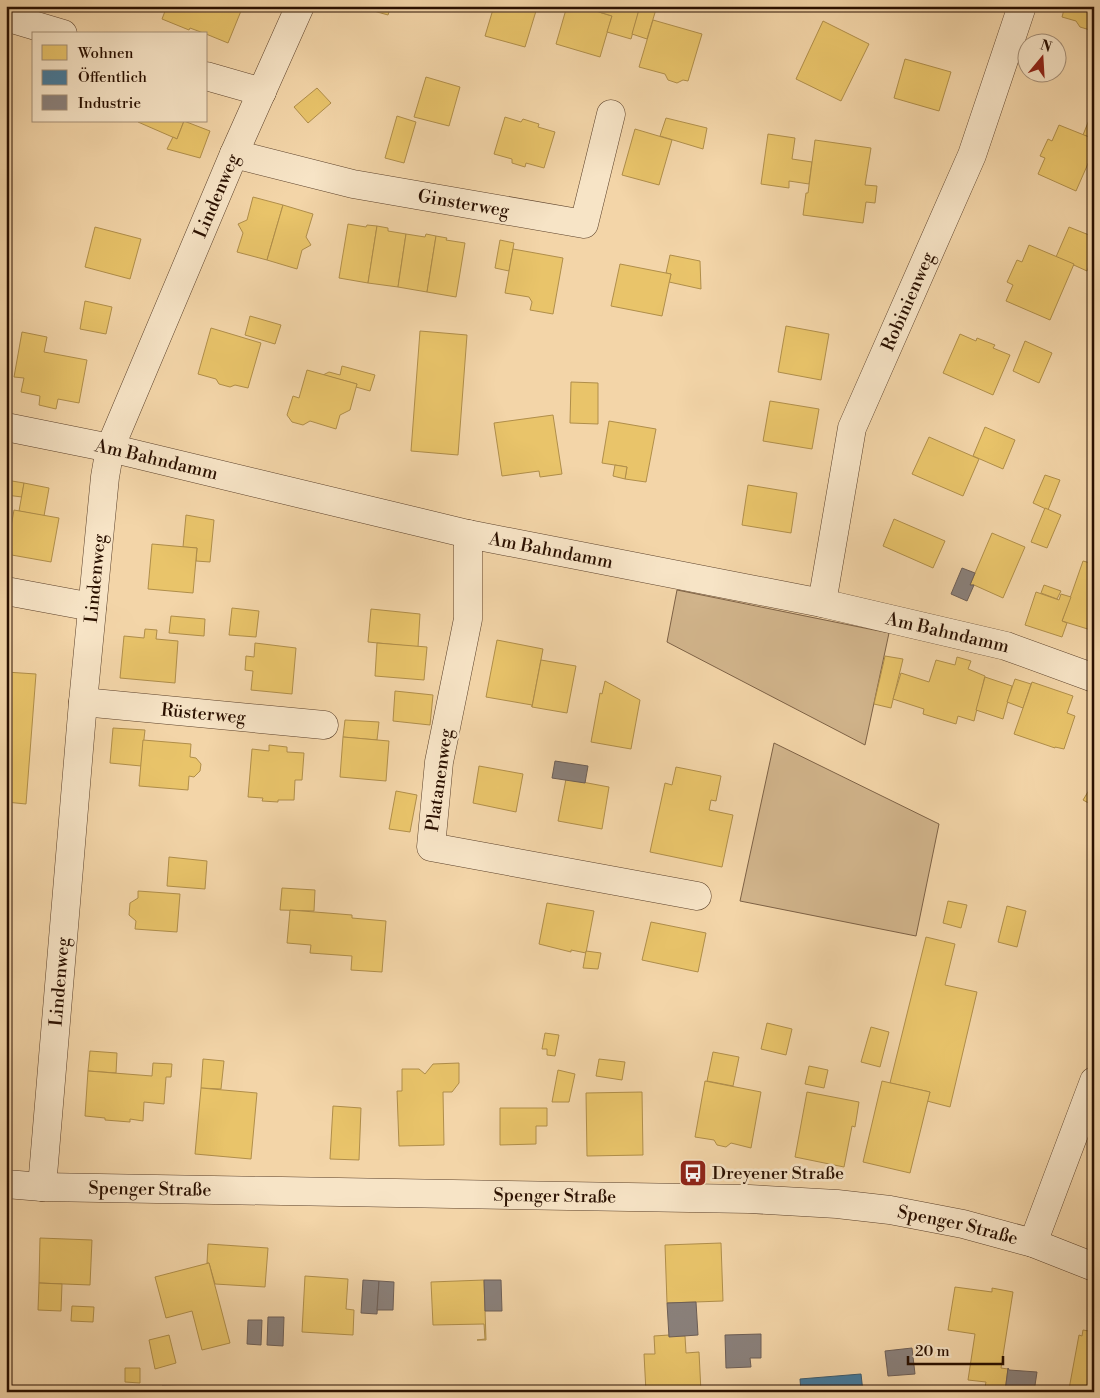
<svg xmlns="http://www.w3.org/2000/svg" width="1100" height="1398" font-family="'Libre Bodoni',serif">
	<style>
		.green { fill: #d1b48b; stroke: #7e6246 }
		.homes { fill: #e9c46a; stroke: #b08e4a }
		.public { fill: #457b9d; stroke: #3d5b6e }
		.industry { fill: #8a817c; stroke: #6d5f57 }
		.lines { fill: none; stroke-linecap: round; stroke-linejoin: round }
		.minor-casing { stroke: #5c412a; stroke-width: 29 }
		.minor { stroke: #f7e4c6; stroke-width: 28 }
		.labels { text-anchor: middle; stroke-width: 5; stroke-linejoin: round; paint-order: stroke }
		.street-label { font-size: 18px; fill: #2a1000; stroke: #f7e4c6 }
		.poi-label { font-size: 18px; fill: #2a1000; stroke: #f7e4c6; text-anchor: start }
	</style>
	<rect width="100%" height="100%" fill="#f3d5a8"/>
	<filter id="stains"><feTurbulence type="fractalNoise" baseFrequency=".004" numOctaves="4"/><feColorMatrix values="0 0 0 0 .2 0 0 0 0 .09 0 0 0 0 .02 0 0 0 .5 -.17"/></filter>
	<radialGradient id="worn" r=".72"><stop offset=".6" stop-color="#630" stop-opacity="0"/><stop offset="1" stop-color="#630" stop-opacity=".3"/></radialGradient>
	<g class="green">
		<polygon points="677,590 889,633 865,745 667,642"/>
		<polygon points="774,743 939,824 916,936 740,901"/>
	</g>
	<g class="homes">
		<polygon points="167,6 243,6 228,43 206,34 190,28 189,30 162,19"/>
		<polygon points="356,6 391,6 388,15"/>
		<polygon points="494,6 518,6 536,11 525,47 485,36"/>
		<polygon points="567,6 579,6 612,16 600,57 556,44"/>
		<polygon points="600,6 640,7 631,39 607,32 612,16 599,12"/>
		<polygon points="657,6 647,39 632,34 640,6"/>
		<polygon points="1065,6 1094,6 1094,28 1090,30 1080,27 1076,21 1062,17"/>
		<polygon points="653,20 702,34 688,81 683,80 677,83 668,80 665,74 639,67"/>
		<polygon points="823,21 869,44 841,101 796,79"/>
		<polygon points="905,59 951,72 939,111 894,98"/>
		<polygon points="426,77 460,87 449,126 414,117"/>
		<polygon points="317,88 331,103 308,123 294,107"/>
		<polygon points="1093,110 1094,110 1094,139 1083,135"/>
		<polygon points="397,116 416,122 404,163 385,158"/>
		<polygon points="505,117 521,122 523,119 539,124 538,127 555,132 544,168 526,163 525,167 512,163 512,159 494,154"/>
		<polygon points="666,118 707,128 703,149 660,136"/>
		<polygon points="138,121 184,121 177,139 138,122"/>
		<polygon points="184,121 210,131 200,158 167,149 173,137 177,139"/>
		<polygon points="1059,125 1094,139 1094,150 1076,191 1038,174 1045,158 1040,156 1048,139 1052,141"/>
		<polygon points="635,129 672,140 659,185 622,175"/>
		<polygon points="768,134 795,138 792,159 812,162 809,184 789,181 789,188 761,184"/>
		<polygon points="815,140 871,148 865,185 877,186 875,203 866,202 863,223 803,215 806,193 808,193"/>
		<polygon points="253,197 283,205 267,260 237,252 243,233 238,224 247,220"/>
		<polygon points="283,205 313,214 306,237 311,245 302,250 297,269 267,260"/>
		<polygon points="348,224 366,227 367,225 377,226 368,283 339,278"/>
		<polygon points="377,226 388,228 388,231 406,234 398,287 368,283"/>
		<polygon points="95,227 141,239 130,279 85,267"/>
		<polygon points="1069,227 1094,237 1094,254 1087,271 1056,257"/>
		<polygon points="406,234 425,237 426,234 436,236 427,292 398,287"/>
		<polygon points="436,236 447,238 446,240 465,243 456,297 427,292"/>
		<polygon points="500,240 514,243 509,271 495,268"/>
		<polygon points="1029,245 1074,264 1050,320 1006,301 1013,285 1007,282 1017,260 1022,262"/>
		<polygon points="513,249 563,258 553,314 530,310 532,302 529,297 505,293"/>
		<polygon points="670,255 700,261 701,289 669,282 671,274 666,273"/>
		<polygon points="620,264 671,274 662,316 611,306"/>
		<polygon points="85,301 112,307 106,334 80,329"/>
		<polygon points="250,316 281,325 275,344 245,335"/>
		<polygon points="786,326 829,334 821,380 778,372"/>
		<polygon points="211,328 261,343 248,388 235,385 230,387 219,384 216,379 198,374"/>
		<polygon points="420,331 467,335 458,455 411,451"/>
		<polygon points="22,332 47,337 44,352 87,360 79,403 58,399 56,409 39,405 40,396 21,392 24,378 14,377"/>
		<polygon points="960,334 976,341 977,338 995,345 993,348 1010,355 993,395 943,373"/>
		<polygon points="1025,341 1052,353 1039,383 1013,371"/>
		<polygon points="342,366 375,375 370,391 356,387 357,384 323,375 329,372 340,375"/>
		<polygon points="307,370 357,384 350,410 340,415 336,429 310,421 303,425 292,422 287,415 293,396 299,398"/>
		<polygon points="571,382 598,383 598,424 570,423"/>
		<polygon points="770,401 819,409 812,449 763,441"/>
		<polygon points="553,415 562,474 540,477 539,471 502,476 494,423"/>
		<polygon points="609,421 656,429 646,482 625,479 627,467 602,463"/>
		<polygon points="985,427 1015,440 1003,469 973,456"/>
		<polygon points="929,437 979,459 963,496 912,474"/>
		<polygon points="615,465 627,467 625,479 613,476"/>
		<polygon points="1045,475 1060,480 1048,510 1033,503"/>
		<polygon points="6,480 24,483 22,497 6,495"/>
		<polygon points="24,483 49,488 44,516 19,511"/>
		<polygon points="748,485 797,493 791,533 742,525"/>
		<polygon points="1045,508 1061,515 1047,548 1031,542"/>
		<polygon points="14,510 59,518 51,562 6,554"/>
		<polygon points="186,515 214,520 210,562 196,561 197,548 183,547"/>
		<polygon points="894,519 945,541 933,568 883,546"/>
		<polygon points="992,533 1025,547 1003,598 974,585 970,585"/>
		<polygon points="152,544 197,548 193,593 148,589"/>
		<polygon points="1083,561 1094,564 1094,631 1062,621"/>
		<polygon points="1044,585 1061,591 1057,599 1041,593"/>
		<polygon points="1036,592 1059,600 1061,594 1071,597 1062,621 1067,623 1062,637 1025,625"/>
		<polygon points="232,608 259,611 256,637 229,635"/>
		<polygon points="371,609 420,614 418,647 368,642"/>
		<polygon points="171,616 205,619 204,636 169,633"/>
		<polygon points="145,629 157,630 156,639 178,641 175,683 120,678 124,636 144,638"/>
		<polygon points="497,640 543,649 532,707 532,705 486,697"/>
		<polygon points="255,643 296,648 292,694 251,690 253,671 245,670 246,656 254,657"/>
		<polygon points="377,643 427,647 424,680 375,676"/>
		<polygon points="885,656 903,659 891,708 874,704"/>
		<polygon points="957,657 971,661 968,669 985,676 974,721 958,716 956,724 923,714 924,709 893,699 901,673 929,682 936,660 955,665"/>
		<polygon points="541,660 576,666 567,713 532,707"/>
		<polygon points="6,672 36,674 26,804 6,802"/>
		<polygon points="985,677 1012,686 1003,719 976,710"/>
		<polygon points="1015,679 1031,684 1023,708 1007,702"/>
		<polygon points="605,681 640,700 631,749 591,742 600,693 602,694"/>
		<polygon points="1032,682 1073,696 1067,713 1075,716 1064,749 1055,747 1055,748 1014,734"/>
		<polygon points="395,691 433,695 430,725 393,721"/>
		<polygon points="345,720 379,722 377,740 343,737"/>
		<polygon points="113,728 145,730 141,766 110,763"/>
		<polygon points="343,737 389,741 386,781 340,777"/>
		<polygon points="143,740 191,744 190,757 196,758 201,764 200,771 194,777 189,776 188,790 139,786"/>
		<polygon points="269,745 287,747 287,752 304,753 302,780 295,780 294,800 278,800 278,802 262,801 263,798 248,797 252,749 269,751"/>
		<polygon points="479,766 523,774 516,812 473,803"/>
		<polygon points="676,767 721,776 716,801 711,800 709,810 733,815 722,867 650,852 665,783 672,785"/>
		<polygon points="566,779 609,787 602,829 558,821"/>
		<polygon points="1094,782 1094,806 1083,800"/>
		<polygon points="396,791 417,795 410,832 389,829"/>
		<polygon points="169,857 207,861 205,889 167,886"/>
		<polygon points="282,888 315,890 314,911 280,910"/>
		<polygon points="138,891 180,894 177,932 135,929 136,921 129,915 130,903 138,898"/>
		<polygon points="948,901 967,905 961,928 943,923"/>
		<polygon points="547,903 594,911 586,953 571,950 571,952 539,944"/>
		<polygon points="1007,906 1026,911 1017,947 998,942"/>
		<polygon points="290,910 352,915 352,918 386,921 382,972 351,970 352,956 310,953 311,945 287,943"/>
		<polygon points="651,922 706,933 698,972 642,960"/>
		<polygon points="926,937 955,944 945,985 977,992 950,1107 927,1101 930,1092 890,1083"/>
		<polygon points="586,951 601,953 598,969 583,968"/>
		<polygon points="767,1023 792,1029 786,1055 761,1049"/>
		<polygon points="871,1027 889,1032 880,1067 861,1062"/>
		<polygon points="545,1033 559,1035 555,1056 547,1055 547,1049 542,1049"/>
		<polygon points="90,1051 117,1053 116,1073 88,1071"/>
		<polygon points="713,1052 739,1057 733,1086 707,1081"/>
		<polygon points="203,1059 224,1061 221,1089 201,1088"/>
		<polygon points="599,1059 625,1062 622,1080 596,1076"/>
		<polygon points="153,1063 172,1064 171,1077 166,1077 164,1104 144,1102 143,1121 130,1119 130,1122 105,1120 105,1118 85,1116 88,1071 152,1076"/>
		<polygon points="459,1063 459,1083 452,1092 443,1092 444,1145 399,1146 397,1091 402,1091 402,1069 419,1069 425,1074 433,1064"/>
		<polygon points="809,1066 828,1070 824,1088 805,1084"/>
		<polygon points="558,1070 575,1074 569,1102 552,1102"/>
		<polygon points="705,1081 761,1092 751,1148 731,1143 726,1147 717,1145 714,1140 695,1137"/>
		<polygon points="882,1081 930,1092 910,1173 863,1162"/>
		<polygon points="201,1088 257,1093 251,1159 195,1154"/>
		<polygon points="642,1092 643,1155 587,1156 586,1093"/>
		<polygon points="807,1092 859,1102 855,1127 852,1126 844,1167 795,1157"/>
		<polygon points="333,1106 361,1108 359,1160 330,1159"/>
		<polygon points="500,1108 547,1108 547,1126 536,1126 536,1144 500,1145"/>
		<polygon points="40,1238 92,1240 90,1285 39,1283"/>
		<polygon points="721,1243 723,1301 667,1303 665,1245"/>
		<polygon points="208,1244 268,1248 265,1287 215,1284 209,1263 207,1263"/>
		<polygon points="209,1263 230,1343 202,1350 192,1311 166,1318 155,1277"/>
		<polygon points="305,1276 348,1279 346,1309 354,1310 353,1335 302,1332"/>
		<polygon points="484,1280 486,1340 477,1340 485,1339 484,1324 433,1325 431,1282"/>
		<polygon points="39,1283 62,1284 61,1311 38,1310"/>
		<polygon points="955,1287 992,1292 992,1288 1013,1292 1001,1368 1008,1369 1005,1390 985,1387 986,1382 968,1380 975,1334 948,1330"/>
		<polygon points="72,1306 94,1307 93,1322 71,1321"/>
		<polygon points="1083,1330 1094,1332 1094,1392 1081,1392 1069,1389 1079,1335 1082,1336"/>
		<polygon points="169,1335 176,1363 155,1369 149,1340"/>
		<polygon points="669,1335 685,1336 686,1353 699,1352 701,1392 646,1392 644,1354 655,1354 654,1336"/>
		<polygon points="125,1368 140,1368 140,1383 125,1382"/>
	</g>
	<polygon class="public" points="861,1374 863,1392 801,1392 800,1379"/>
	<g class="industry">
		<polygon points="962,568 975,573 970,585 974,585 967,601 951,594"/>
		<polygon points="555,761 588,766 585,783 552,778"/>
		<polygon points="363,1280 379,1281 377,1314 361,1313"/>
		<polygon points="484,1280 501,1280 502,1311 485,1311"/>
		<polygon points="379,1281 394,1282 393,1310 377,1310"/>
		<polygon points="696,1302 698,1335 669,1337 667,1303"/>
		<polygon points="268,1317 284,1317 283,1346 267,1345"/>
		<polygon points="248,1320 262,1320 261,1345 247,1344"/>
		<polygon points="761,1334 761,1358 750,1358 751,1367 726,1368 725,1335"/>
		<polygon points="912,1348 915,1374 888,1376 885,1351"/>
		<polygon points="1008,1368 1009,1370 1037,1372 1034,1392 1005,1392"/>
		<polygon points="162,1386 193,1387 193,1392 162,1392"/>
		<rect x="252" y="1388" width="31" height="4"/>
	</g>
	<g class="lines">
		<g class="minor-casing">
			<g id="minor">
				<polyline points="6,17 63,34"/>
				<polyline points="206,76 262,92"/>
				<path id="s1" d="M234,154l119,30 231,40 27,-110"/>
				<path id="s2" d="M6,427l104,21 358,86 354,69 184,43 88,32"/>
				<polyline points="468,534 468,619 439,762 431,847 697,896"/>
				<polyline points="6,591 92,607"/>
				<path id="s3" d="M822,603l30,-175 120,-273 50,-149"/>
				<path id="s4" d="M83,702l241,23"/>
				<path id="s5" d="M6,1184l36,3 707,12 88,5 53,6 73,14 70,19 61,24"/>
				<path id="s6" d="M42,1187l41,-485 22,-225 5,-29 124,-294 66,-148"/>
				<polyline points="1033,1243 1094,1081"/>
			</g>
		</g>
		<use href="#minor" class="minor"/>
	</g>
	<defs>
		<g id="bus-square" transform="scale(1.4375)"><rect x="-9" y="-9" width="18" height="18" rx="4" fill="#8f2418" stroke="#f7e4c6"/><path d="M-5-6H5V4H4V6H2V4H-2V6H-4V4H-5ZM-3.5-4V0h7V-4ZM-3.5 1.2v1.5H-2V1.2ZM2 1.2v1.5H3.5V1.2Z" fill="#fff"/></g>
	</defs>
	<g fill-rule="evenodd">
		<use href="#bus-square" x="693" y="1173"/>
	</g>
	<g class="labels">
		<g class="street-label">
			<text dy="6" stroke="none"><textPath href="#s6" startOffset="1016">Lindenweg</textPath></text>
			<text dy="6" stroke="none"><textPath href="#s1" startOffset="235">Ginsterweg</textPath></text>
			<text dy="6" stroke="none"><textPath href="#s3" startOffset="316">Robinienweg</textPath></text>
			<text dy="6" stroke="none"><textPath href="#s2" startOffset="154">Am Bahndamm</textPath></text>
			<text dy="6" stroke="none"><textPath href="#s2" startOffset="559">Am Bahndamm</textPath></text>
			<text dy="6" stroke="none"><textPath href="#s6" startOffset="611">Lindenweg</textPath></text>
			<text dy="6" stroke="none"><textPath href="#s2" startOffset="964">Am Bahndamm</textPath></text>
			<text dy="6" stroke="none"><textPath href="#s4" startOffset="121">Rüsterweg</textPath></text>
			<text transform="translate(439 780) rotate(-82)" y="6">Platanenweg</text>
			<text dy="6" stroke="none"><textPath href="#s6" startOffset="206">Lindenweg</textPath></text>
			<text dy="6" stroke="none"><textPath href="#s5" startOffset="144">Spenger Straße</textPath></text>
			<text dy="6" stroke="none"><textPath href="#s5" startOffset="549">Spenger Straße</textPath></text>
			<text dy="6" stroke="none"><textPath href="#s5" startOffset="954">Spenger Straße</textPath></text>
		</g>
		<g class="poi-label">
			<text x="712" y="1179">Dreyener Straße</text>
		</g>
	</g>
	<rect width="1100" height="1398" fill="none" stroke="#f3d5a8" stroke-width="25"/>
	<rect x="8" y="8" width="1085" height="1383" fill="none" stroke="#2a1000" stroke-width="2.5"/>
	<rect x="12" y="12" width="1075" height="1373" fill="none" stroke="#2a1000"/>
	<rect x="32" y="32" width="175" height="90" fill="#f7e4c6" stroke="#a58f77"/>
	<rect x="42" y="45" width="25" height="15" fill="#e9c46a" stroke="#a58f77"/>
	<text x="78" y="58" font-size="15" fill="#2a1000">Wohnen</text>
	<rect x="42" y="70" width="25" height="15" fill="#457b9d" stroke="#a58f77"/>
	<text x="78" y="82" font-size="15" fill="#2a1000">Öffentlich</text>
	<rect x="42" y="95" width="25" height="15" fill="#8a817c" stroke="#a58f77"/>
	<text x="78" y="108" font-size="15" fill="#2a1000">Industrie</text>
	<g transform="translate(1042 58) rotate(18)"><circle r="24" fill="#f7e4c6" stroke="#a58f77"/>
	<path d="M0-4L9 19L0 12L-9 19Z" fill="#8f2418"/>
	<text y="-8" font-size="14" font-weight="bold" text-anchor="middle" fill="#2a1000">N</text>
	</g>
	<path d="M908 1356v8h95v-8" fill="none" stroke="#2a1000" stroke-width="2.5"/>
	<text x="915" y="1356" font-size="15" fill="#2a1000" stroke="#f7e4c6" stroke-width="4" paint-order="stroke">20 m</text>
	<rect width="100%" height="100%" filter="url(#stains)"/>
	<rect width="100%" height="100%" fill="url(#worn)"/>
</svg>
